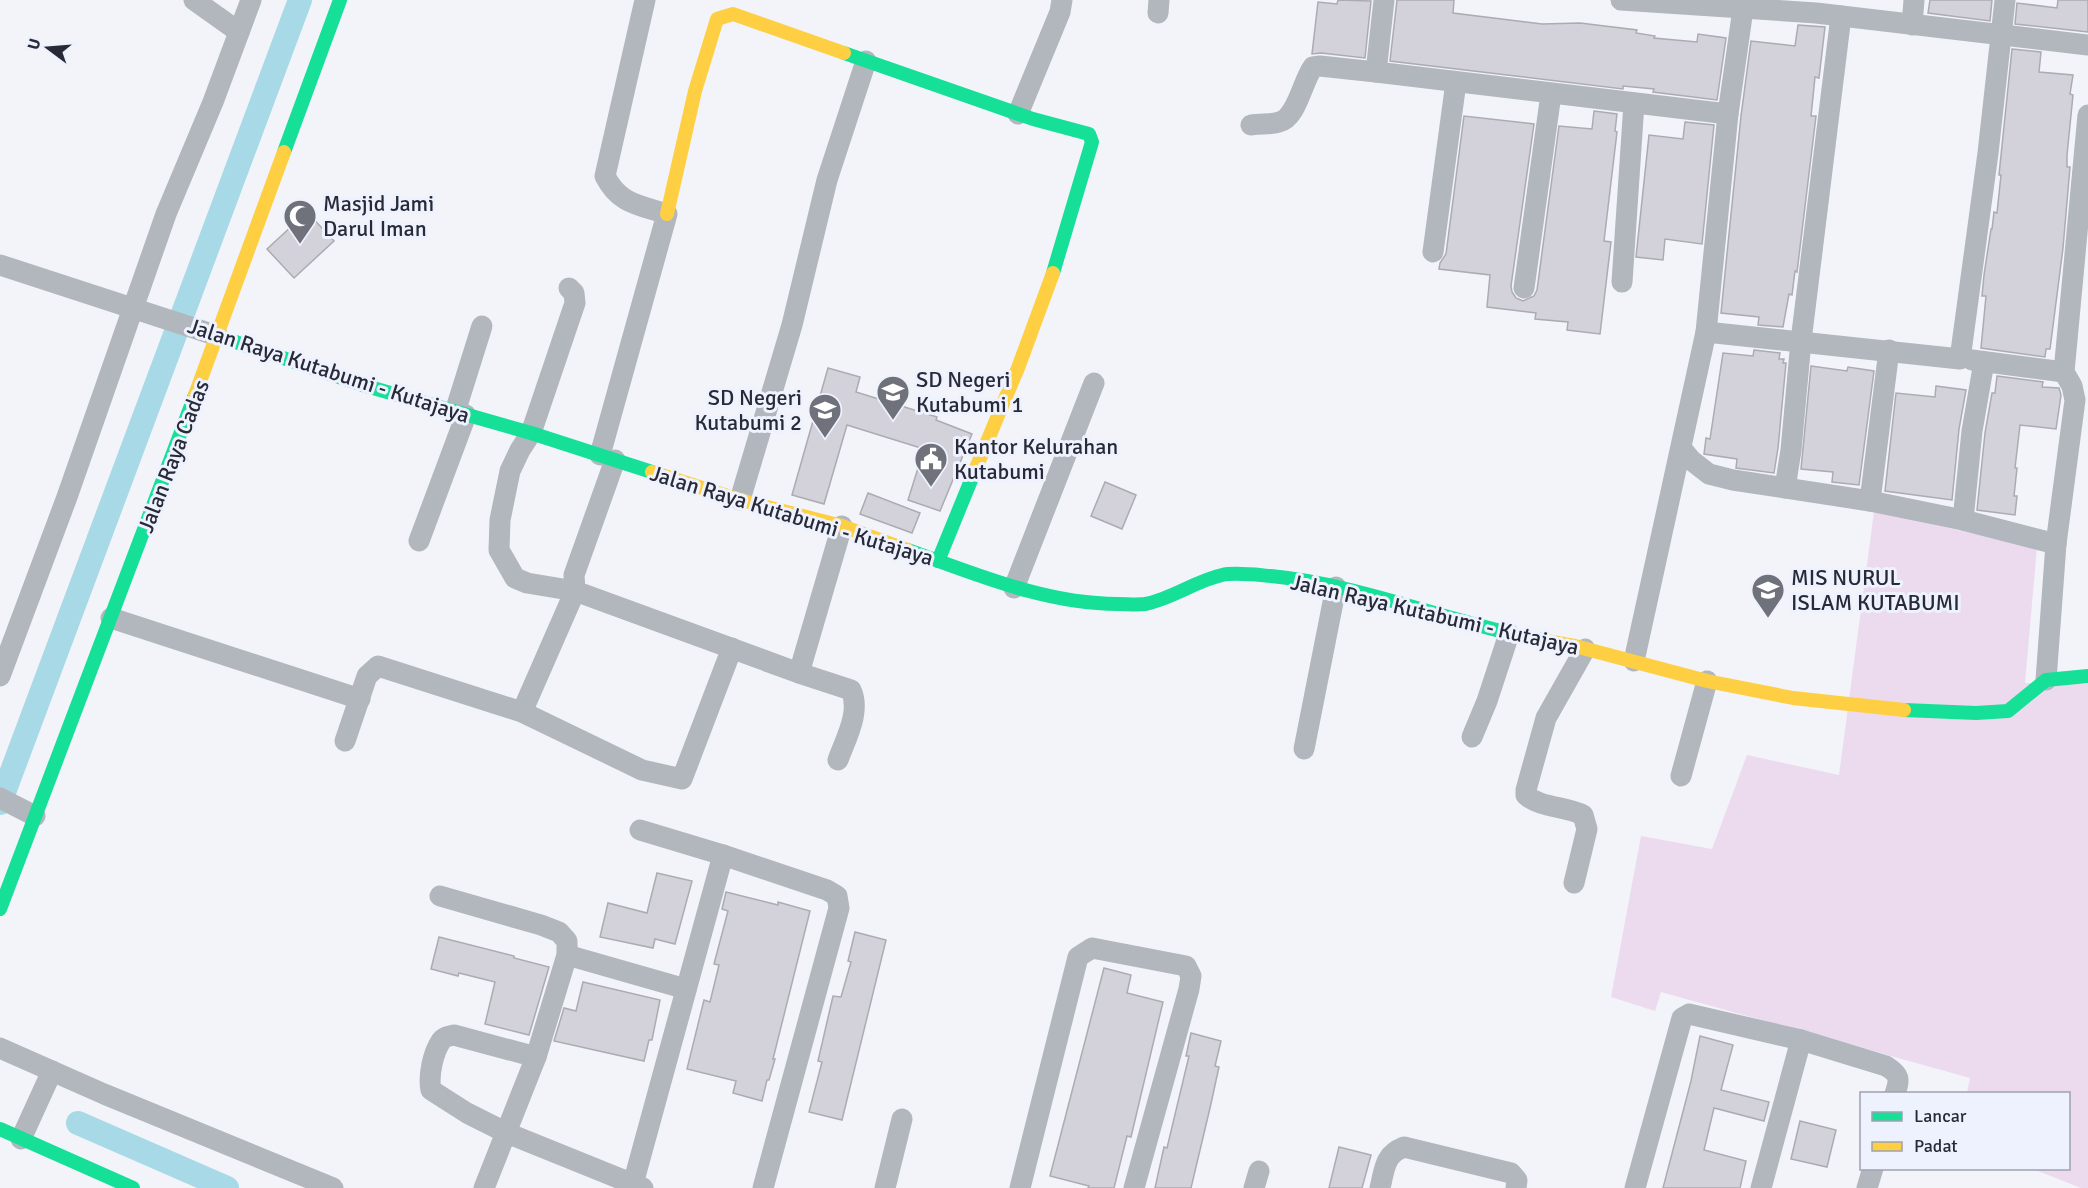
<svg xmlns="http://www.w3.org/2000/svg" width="2088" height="1188" font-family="Signika,sans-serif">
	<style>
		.green { fill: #ecdaee }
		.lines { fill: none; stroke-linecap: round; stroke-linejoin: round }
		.canal { stroke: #a8d9e7; stroke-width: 24 }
		.building { fill: #d3d2da; stroke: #acabb3; stroke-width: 1.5 }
		.street { stroke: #b1b7bd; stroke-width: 21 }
		.fast { stroke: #16e098; stroke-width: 14 }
		.slow { stroke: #ffcf43; stroke-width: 14 }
		.labels { text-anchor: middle; stroke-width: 6; stroke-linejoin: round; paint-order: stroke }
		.poi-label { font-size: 22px; fill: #282b37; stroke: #eef2fe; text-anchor: start }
		.street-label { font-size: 22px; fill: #282b37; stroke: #eef2fe }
	</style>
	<rect width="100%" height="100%" fill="#f2f4fa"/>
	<polygon class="green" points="1874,512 2037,547 2025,683 2088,684 2088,1188 2081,1188 2033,1169 2068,1168 2068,1094 1967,1093 1970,1078 1661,992 1655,1011 1611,997 1641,836 1712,849 1747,755 1839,775"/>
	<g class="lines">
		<g class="canal">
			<polyline points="0,803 300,0"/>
			<polyline points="78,1123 227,1188"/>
		</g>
	</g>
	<g class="building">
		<polygon points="1338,0 1371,1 1365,58 1321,53 1312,54 1318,2 1337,4"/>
		<polygon points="1397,0 1454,0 1453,13 1542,24 1580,23 1637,30 1636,33 1655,36 1654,38 1697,42 1698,34 1726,38 1717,100 1653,92 1654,89 1623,86 1623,89 1390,61"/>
		<polygon points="1930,0 1992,0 1990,21 1928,13"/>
		<polygon points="2058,0 2088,0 2088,32 2015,24 2017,3 2057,8"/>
		<polygon points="1798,25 1825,27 1819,78 1815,77 1811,116 1816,116 1797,272 1795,271 1792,295 1789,294 1783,327 1758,325 1759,317 1721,313 1741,116 1751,41 1795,46"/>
		<polygon points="2012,49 2041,52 2039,72 2073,75 2070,94 2073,95 2067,155 2067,167 2070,167 2063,248 2050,349 2046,349 2045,357 1981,348 1986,296 1982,296 1984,275 1991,229 1992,229 1994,212 1997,213 2001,175 1999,175"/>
		<polygon points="1594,111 1617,114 1615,131 1617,132 1604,241 1611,242 1600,334 1567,330 1568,322 1535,319 1536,313 1487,307 1490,275 1439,269 1440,263 1446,254 1464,116 1534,124 1511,286 1512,292 1516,298 1523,301 1534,296 1537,290 1559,126 1592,129"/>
		<polygon points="1685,122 1714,125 1702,244 1665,239 1663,260 1636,257 1649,135 1683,139"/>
		<polygon points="307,212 334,241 294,278 267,249"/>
		<polygon points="1754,350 1780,353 1779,359 1784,359 1783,363 1786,363 1778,448 1774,473 1736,468 1737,459 1704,454 1706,438 1710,439 1723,353 1753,356"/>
		<polygon points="1811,366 1847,371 1848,367 1874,371 1859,485 1832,482 1833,472 1801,469"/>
		<polygon points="828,368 860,377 856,392 937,417 936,420 972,434 940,511 908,500 924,449 847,425 824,504 792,495"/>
		<polygon points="1997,376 2043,382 2042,387 2059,388 2061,395 2056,429 2020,425 2015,468 2017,468 2014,496 2017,496 2015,515 1977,510 1985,433 1992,393 1995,393"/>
		<polygon points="1936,386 1966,390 1959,429 1952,500 1885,491 1896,393 1935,397"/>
		<polygon points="1105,482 1136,495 1122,529 1091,516"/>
		<polygon points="868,493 920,513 912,533 860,514"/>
		<polygon points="657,873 692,881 675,944 655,939 653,948 600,937 608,903 647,913"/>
		<polygon points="726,892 778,905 778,902 810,911 773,1059 775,1059 769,1080 767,1080 762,1101 733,1093 736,1081 687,1069 704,1000 710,1002 719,965 714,964 728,911 722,909"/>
		<polygon points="855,932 886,940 842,1120 809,1112 822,1062 818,1061 833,996 841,997 851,962 848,961"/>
		<polygon points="439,937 514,956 514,958 549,967 529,1035 485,1024 495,982 459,973 458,976 431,969"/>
		<polygon points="1104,968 1131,975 1127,993 1163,1002 1131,1137 1127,1136 1114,1188 1088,1188 1089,1186 1050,1176"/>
		<polygon points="583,982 660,1000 652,1040 649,1040 644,1061 554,1041 564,1008 576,1011"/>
		<polygon points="1191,1033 1221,1041 1215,1066 1219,1067 1210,1108 1191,1188 1155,1188 1164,1147 1167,1148 1189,1056 1186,1056"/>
		<polygon points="1700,1036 1733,1045 1721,1090 1769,1102 1764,1121 1714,1108 1704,1150 1746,1161 1740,1188 1663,1188 1691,1081"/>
		<polygon points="1800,1121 1836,1130 1827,1167 1791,1159"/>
		<polygon points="1339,1147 1371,1155 1362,1188 1329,1188"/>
	</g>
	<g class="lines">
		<g class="street">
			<polyline points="194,0 239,32"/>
			<polyline points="1621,0 1816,13 2088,45"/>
			<polyline points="1158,13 1159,0"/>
			<polyline points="1912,25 1914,0"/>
			<polyline points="1376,72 1728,114"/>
			<polyline points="1018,114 1060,12 1062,0"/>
			<path d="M1251,125c10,-2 20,0 28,-3 18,-4 23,-40 34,-55l7,-1 56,6 8,-72"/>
			<polyline points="1433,252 1456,82"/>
			<polyline points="0,265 218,336"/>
			<polyline points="1622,282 1634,103"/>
			<polyline points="1524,288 1551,94"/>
			<polyline points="1706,332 1960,359 1988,153 2005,0"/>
			<polyline points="1972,360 2064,372"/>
			<polyline points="455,412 482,326"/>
			<polyline points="1681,448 1691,460 1709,474 1733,480 1870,501 1963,520 2056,544"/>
			<path d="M600,455l67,-241c-28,-9 -48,-10 -62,-38l40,-176"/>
			<polyline points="615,460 574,575 575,591 799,673 842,526"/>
			<polyline points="1785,488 1791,450 1801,341 1841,16"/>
			<polyline points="740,500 792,325 827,180 866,61"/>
			<polyline points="1870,501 1889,350"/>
			<polyline points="1963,520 1972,431 1984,362"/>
			<polyline points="419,541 466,415"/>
			<polyline points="1014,588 1094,383"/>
			<polyline points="111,618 360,699"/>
			<polyline points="1634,661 1706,332 1728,114 1743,9"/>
			<path d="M799,673l52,17c10,22 -5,48 -13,70"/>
			<polyline points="0,676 67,497 166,214 213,102 251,0"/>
			<polyline points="2046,680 2056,544 2075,400 2072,386 2064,372 2088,115"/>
			<polyline points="522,712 575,591 527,583 515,578 499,550 500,520 510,471 520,450 531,433 575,303 574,293 569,288"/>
			<polyline points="1472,737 1487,701 1509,634"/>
			<polyline points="345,741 367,676 378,666 522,712 642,770 682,779 732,648"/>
			<polyline points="1304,749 1336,587"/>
			<polyline points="1681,776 1707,681"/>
			<polyline points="0,798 35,816"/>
			<polyline points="640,830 723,855 827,890 837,896 839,908 763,1188"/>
			<path d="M1574,883l13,-54 -4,-14c-17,-9 -43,-7 -57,-20v-5l20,-72 39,-69"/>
			<polyline points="440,896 541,925 559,932 567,941 567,955 536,1057 484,1188"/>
			<polyline points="567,955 686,989"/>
			<polyline points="0,1048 104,1094 333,1188"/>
			<path d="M536,1057l-82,-22c-5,1 -10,2 -13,6 -8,12 -13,35 -10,49l36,23 40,20 136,55"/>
			<polyline points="21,1139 52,1071"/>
			<polyline points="633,1184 723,855"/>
			<polyline points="885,1188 902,1119"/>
			<polyline points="1020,1188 1078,957 1092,948 1186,966 1191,976 1189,989 1134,1188"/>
			<polyline points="1254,1188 1259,1171"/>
			<path d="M1380,1188c5,-20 4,-33 24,-41l107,26 6,7 -1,8"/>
			<path d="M1635,1188l47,-170 7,-4 112,26 85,26c14,9 14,12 9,28"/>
			<polyline points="1761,1188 1801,1040"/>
			<polyline points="1867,1188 1873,1168"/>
		</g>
		<g class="fast">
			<polyline points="844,53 1033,119 1089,134 1092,142 1053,273"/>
			<polyline points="284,152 340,0"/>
			<polyline points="218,336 366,386 531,433 652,472"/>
			<path d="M908,550c68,24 137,54 210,54 9,0 19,1 27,0 27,-5 50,-23 77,-29 12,-3 36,0 49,1 93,9 179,47 270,64"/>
			<polyline points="938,561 976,468"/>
			<polyline points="1904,710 1976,713 2008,711 2046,680 2088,676"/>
			<polyline points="0,909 195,395"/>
			<polyline points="0,1129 133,1188"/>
		</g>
		<g class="slow">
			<polyline points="667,214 695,91 717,19 733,14 844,53"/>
			<polyline points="195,395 284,152"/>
			<polyline points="976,468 1018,368 1053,273"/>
			<polyline points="652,472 740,500 842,526 908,550"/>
			<polyline points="1541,640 1575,646 1707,681 1793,698 1904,710"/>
		</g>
	</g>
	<defs>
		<g id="mosque-pin" transform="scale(1.725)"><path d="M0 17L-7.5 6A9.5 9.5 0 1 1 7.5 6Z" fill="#6f717b" stroke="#eef2fe"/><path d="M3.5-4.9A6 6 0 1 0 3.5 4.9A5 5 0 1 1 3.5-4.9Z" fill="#fff"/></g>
		<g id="school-pin" transform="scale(1.725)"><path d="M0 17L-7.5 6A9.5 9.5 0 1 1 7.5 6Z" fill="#6f717b" stroke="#eef2fe"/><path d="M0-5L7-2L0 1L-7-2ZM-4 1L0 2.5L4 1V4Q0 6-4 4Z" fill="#fff"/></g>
		<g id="civic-pin" transform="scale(1.725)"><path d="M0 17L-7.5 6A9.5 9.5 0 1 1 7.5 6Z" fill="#6f717b" stroke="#eef2fe"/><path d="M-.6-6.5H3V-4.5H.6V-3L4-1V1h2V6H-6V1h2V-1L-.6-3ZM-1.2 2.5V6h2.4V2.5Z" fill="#fff"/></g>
	</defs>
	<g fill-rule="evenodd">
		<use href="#mosque-pin" x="300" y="216"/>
		<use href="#school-pin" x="893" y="392"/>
		<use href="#school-pin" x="825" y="410"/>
		<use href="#civic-pin" x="931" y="459"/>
		<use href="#school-pin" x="1768" y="590"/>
	</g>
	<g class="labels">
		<g class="poi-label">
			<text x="323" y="211">Masjid Jami<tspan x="323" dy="25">Darul Iman</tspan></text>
			<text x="916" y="387">SD Negeri<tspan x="916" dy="25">Kutabumi 1</tspan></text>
			<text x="802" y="405" text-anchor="end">SD Negeri<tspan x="802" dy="25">Kutabumi 2</tspan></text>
			<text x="954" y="454">Kantor Kelurahan<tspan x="954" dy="25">Kutabumi</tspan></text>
			<text x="1791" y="585">MIS NURUL<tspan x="1791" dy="25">ISLAM KUTABUMI</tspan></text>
		</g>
		<g class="street-label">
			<text transform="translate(329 370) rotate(18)" y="8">Jalan Raya Kutabumi - Kutajaya</text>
			<text transform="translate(173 456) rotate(-69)" y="8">Jalan Raya Cadas</text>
			<text transform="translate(792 515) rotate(17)" y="8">Jalan Raya Kutabumi - Kutajaya</text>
			<text transform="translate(1435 614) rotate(13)" y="8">Jalan Raya Kutabumi - Kutajaya</text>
		</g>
	</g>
	<rect x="1860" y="1092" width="210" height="78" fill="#eef2fe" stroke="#9fa2ae" stroke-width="1.5"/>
	<rect x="1872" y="1112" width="30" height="9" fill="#16e098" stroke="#9fa2ae" stroke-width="1.5"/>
	<text x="1914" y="1122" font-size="18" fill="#282b37">Lancar</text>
	<rect x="1872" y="1142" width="30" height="9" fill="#ffcf43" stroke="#9fa2ae" stroke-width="1.5"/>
	<text x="1914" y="1152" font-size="18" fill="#282b37">Padat</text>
	<g transform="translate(48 48) rotate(286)" stroke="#eef2fe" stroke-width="4.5" paint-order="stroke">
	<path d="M0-4.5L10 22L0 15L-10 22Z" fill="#282b37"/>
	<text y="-9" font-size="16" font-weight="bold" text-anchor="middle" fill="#282b37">U</text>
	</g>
</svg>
